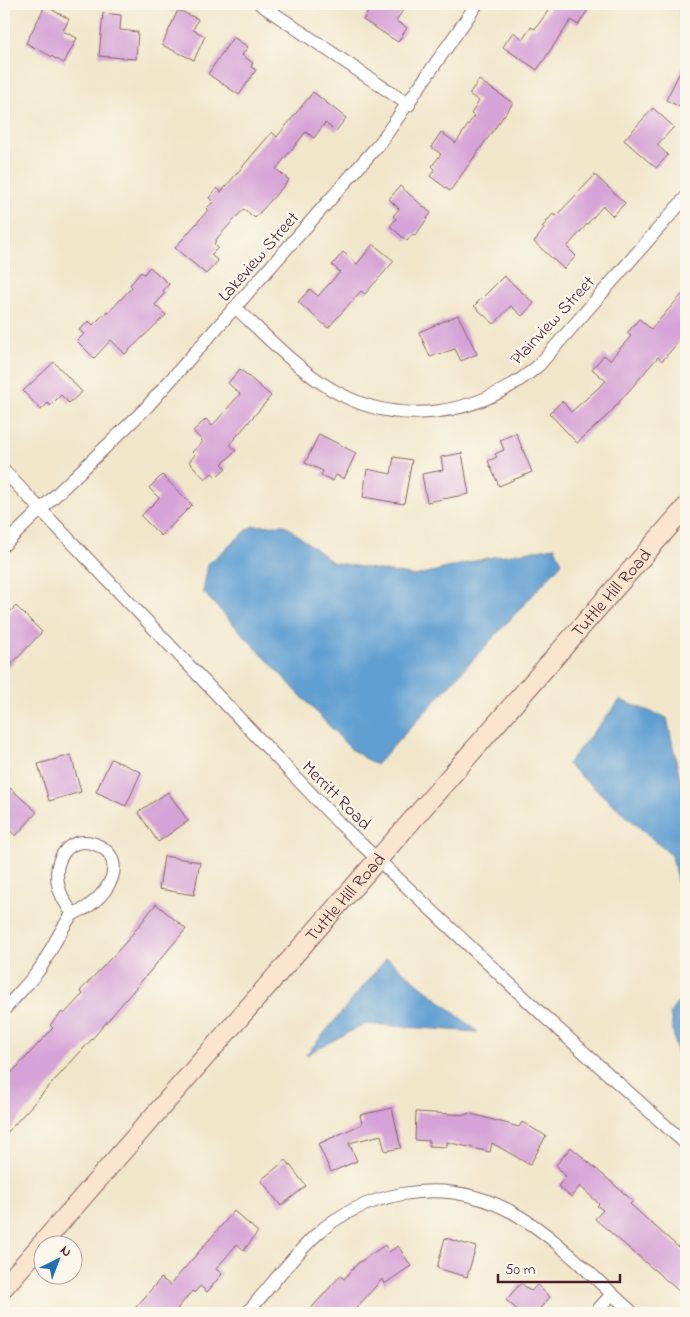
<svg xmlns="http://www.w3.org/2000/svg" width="690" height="1317" font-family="'Indie Flower',sans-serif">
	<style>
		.water { fill: #609fd2; stroke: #555f7e }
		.building { fill: #d5a3d7 }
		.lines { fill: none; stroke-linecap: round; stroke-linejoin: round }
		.street-casing { stroke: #846563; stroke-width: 14 }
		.secondary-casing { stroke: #846563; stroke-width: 21 }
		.street { stroke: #fff; stroke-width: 12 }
		.secondary { stroke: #fbe5cf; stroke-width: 19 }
		.labels { text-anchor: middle; stroke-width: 5; stroke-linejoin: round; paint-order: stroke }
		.street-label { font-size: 18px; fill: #4a1f2b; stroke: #fbf7ec }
	</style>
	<rect width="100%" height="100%" fill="#fbf7ec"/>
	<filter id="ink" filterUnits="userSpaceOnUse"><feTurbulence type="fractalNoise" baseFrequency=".02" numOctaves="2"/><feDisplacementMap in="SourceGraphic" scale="10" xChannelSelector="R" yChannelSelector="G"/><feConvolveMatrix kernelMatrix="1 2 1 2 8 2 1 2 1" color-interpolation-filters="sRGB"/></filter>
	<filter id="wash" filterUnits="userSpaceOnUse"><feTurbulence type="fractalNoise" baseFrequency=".0096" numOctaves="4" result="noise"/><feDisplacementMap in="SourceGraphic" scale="20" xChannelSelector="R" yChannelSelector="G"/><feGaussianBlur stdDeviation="1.12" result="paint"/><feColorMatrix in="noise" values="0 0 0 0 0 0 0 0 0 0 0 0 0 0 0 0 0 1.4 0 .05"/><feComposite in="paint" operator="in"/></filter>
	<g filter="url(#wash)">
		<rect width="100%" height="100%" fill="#f1e6ca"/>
		<g class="water">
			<polygon points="285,525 332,562 415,576 487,558 555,547 562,563 376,765 352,750 203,592 208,564 252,526"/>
			<polygon points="620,700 667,718 686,807 686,924 672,856 567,764"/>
			<polygon points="387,958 478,1032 364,1024 306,1055"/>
			<polygon points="686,991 686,1067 678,1061 670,1013"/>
		</g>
		<g id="blocks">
			<g class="building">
				<polygon points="373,4 407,4 396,21 407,28 398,42 363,20"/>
				<polygon points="553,4 592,4 578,25 571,20 537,70 503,47 513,32 523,39 531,27 535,29"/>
				<polygon points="45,6 69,19 63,31 77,38 64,63 26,43"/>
				<polygon points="178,10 198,19 193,30 205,36 194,60 162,45"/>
				<polygon points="103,13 121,15 120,30 138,32 136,59 99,56"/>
				<polygon points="233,37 248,47 242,55 253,63 251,67 256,70 239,95 208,74"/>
				<polygon points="686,60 686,110 666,100"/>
				<polygon points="479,80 513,103 450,191 430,176 435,169 432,166 441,154 431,147 441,132 456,143 474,116 471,114 479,101 469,94"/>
				<polygon points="313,92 346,118 336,131 325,123 314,138 306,132 276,169 289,180 255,218 244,209 218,237 214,244 218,248 211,255 218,261 206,274 175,248 208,210 206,209 213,202 209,198 217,188 221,192 272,132 277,137"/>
				<polygon points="653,108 674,127 657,145 668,155 656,168 624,140"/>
				<polygon points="595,175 625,203 613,216 603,206 567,247 576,256 564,269 534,242 544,229 542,227 553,214 556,216"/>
				<polygon points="400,186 431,213 415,236 413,234 407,241 390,226 396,219 393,216 399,209 389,199"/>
				<polygon points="373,244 394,261 365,294 361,291 328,328 298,302 310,289 318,296 340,272 332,265 343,252 357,264"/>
				<polygon points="150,267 169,284 163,291 165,293 155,305 166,315 125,354 111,340 94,358 77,341 84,334 79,330 89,321 93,325 107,311 108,313 132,287 130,285 141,272 144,274"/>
				<polygon points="504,276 534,303 522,316 511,306 494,324 474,306"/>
				<polygon points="686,290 686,333 662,361 658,357 609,414 577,443 549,413 562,401 571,412 606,381 592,369 604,355 610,360 631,336 627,333 639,319 651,329"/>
				<polygon points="458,315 477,354 461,361 455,349 430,357 419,332"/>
				<polygon points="54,362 82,392 69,403 61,395 50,406 48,403 41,410 23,391"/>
				<polygon points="240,369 271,396 230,444 236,451 222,464 226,468 216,477 212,473 205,479 189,462 195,455 192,452 203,442 193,431 206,419 212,426 240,394 228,383"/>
				<polygon points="516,433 532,472 499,486 488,461 497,457 495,454 504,450 500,440"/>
				<polygon points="319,434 356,453 344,479 336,475 333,481 321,475 323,471 305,463"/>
				<polygon points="462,453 469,494 427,502 422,474 443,470 441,457"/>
				<polygon points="394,457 412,460 404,504 363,497 367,469 391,474"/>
				<polygon points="162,475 192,505 161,536 141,516 159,498 149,488"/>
				<polygon points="16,606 42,632 4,672 4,618"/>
				<polygon points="71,755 81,792 49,801 38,764"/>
				<polygon points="111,759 141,772 126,806 96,792"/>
				<polygon points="10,788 37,812 16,836 4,825 4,795"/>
				<polygon points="168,792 188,821 158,842 138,812"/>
				<polygon points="164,856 200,862 194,895 159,889"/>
				<polygon points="156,904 186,929 92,1039 4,1136 4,1081 53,1028 50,1025 62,1012 64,1014 83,994 80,991 126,942"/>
				<polygon points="392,1108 401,1148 385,1151 381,1135 349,1143 357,1161 331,1172 318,1144 362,1124 360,1115"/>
				<polygon points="416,1112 467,1115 468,1113 519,1127 522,1122 546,1136 530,1165 492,1143 490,1152 447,1142 447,1147 429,1146 429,1141 415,1140"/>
				<polygon points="571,1147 633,1201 630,1204 686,1254 686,1285 680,1292 595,1219 603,1210 597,1206 599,1204 580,1186 571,1197 558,1186 566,1177 556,1165"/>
				<polygon points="286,1160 306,1186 281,1206 261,1180"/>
				<polygon points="234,1211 258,1232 244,1250 237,1244 216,1269 222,1274 207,1292 200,1286 194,1293 192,1291 174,1313 131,1313 161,1278 170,1285"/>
				<polygon points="445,1238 476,1247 467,1277 437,1268"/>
				<polygon points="385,1245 389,1252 398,1246 411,1266 384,1284 382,1279 352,1313 307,1313 340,1276 344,1279 358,1263"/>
				<polygon points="521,1283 531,1291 537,1285 550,1297 536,1313 521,1313 506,1300"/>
			</g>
		</g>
	</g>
	<g filter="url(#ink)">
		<use href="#blocks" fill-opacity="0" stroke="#846563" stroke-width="1"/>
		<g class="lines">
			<g class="street-casing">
				<g id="street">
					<polyline points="260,4 409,105"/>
					<polyline points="684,4 686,5"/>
					<path d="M235,307c30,28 61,61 96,82 68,41 150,26 208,-24l147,-168"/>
					<polyline points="4,471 339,823 547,1019 686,1144"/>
					<polyline points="4,545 145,409 380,143 477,4"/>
					<path d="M4,1010c11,-13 24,-26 35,-40 10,-15 23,-44 33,-55 4,-3 10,-5 14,-7 16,-11 36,-33 24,-53 -3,-5 -10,-9 -15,-11 -27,-9 -42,16 -37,40 2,11 8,21 15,30"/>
					<polyline points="4,1311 6,1313"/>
					<path d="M247,1313c23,-26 45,-56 70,-79 24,-22 54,-34 85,-40 104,-19 162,58 231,119"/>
					<polyline points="595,1313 612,1294"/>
				</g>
			</g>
			<g class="secondary-casing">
				<g id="secondary">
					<path id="s1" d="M4,1287l682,-780"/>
				</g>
			</g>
			<use href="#street" class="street"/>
			<use href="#secondary" class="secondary"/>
		</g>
	</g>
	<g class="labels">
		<g class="street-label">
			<text transform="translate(258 256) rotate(-49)" y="6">Lakeview Street</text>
			<text transform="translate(552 320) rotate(-47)" y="6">Plainview Street</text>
			<text dy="6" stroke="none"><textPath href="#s1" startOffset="922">Tuttle Hill Road</textPath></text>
			<text transform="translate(337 795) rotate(45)" y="6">Merritt Road</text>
			<text dy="6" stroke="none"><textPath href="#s1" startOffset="518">Tuttle Hill Road</textPath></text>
		</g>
	</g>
	<rect width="690" height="1317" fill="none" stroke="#fbf7ec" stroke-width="20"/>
	<g transform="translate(58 1260) rotate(42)"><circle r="24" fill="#fbf7ec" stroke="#b4a19f"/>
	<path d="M0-4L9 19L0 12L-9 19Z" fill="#1f6fb2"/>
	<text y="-8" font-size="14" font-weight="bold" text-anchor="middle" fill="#4a1f2b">N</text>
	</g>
	<path d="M498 1274v8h122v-8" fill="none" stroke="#4a1f2b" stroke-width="2.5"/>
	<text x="505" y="1274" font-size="15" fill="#4a1f2b" stroke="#fbf7ec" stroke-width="4" paint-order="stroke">50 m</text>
</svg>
